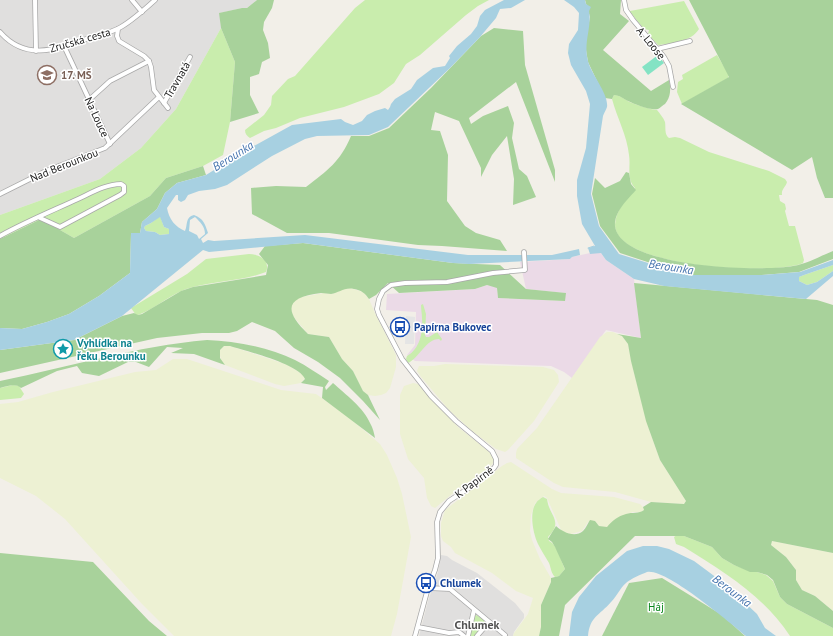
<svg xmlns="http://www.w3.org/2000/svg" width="833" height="636" font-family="'PT Sans',sans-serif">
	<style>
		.residential { fill: #e0dfde }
		.industrial { fill: #ebdae7 }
		.farmland { fill: #edf1d3 }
		.grass { fill: #c9edad }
		.forest { fill: #a8d29b }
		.pitch { fill: #84e3c4 }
		.parking { fill: #e5e5e5 }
		.water { fill: #a7d0e1; fill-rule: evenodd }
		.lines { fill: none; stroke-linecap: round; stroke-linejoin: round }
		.stream { stroke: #a7d0e1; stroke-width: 1 }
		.minor-casing { stroke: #a8a8a8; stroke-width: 5.5 }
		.minor { stroke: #fff; stroke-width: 4 }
		.labels { text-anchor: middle; stroke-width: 3; stroke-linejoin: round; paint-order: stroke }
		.street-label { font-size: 11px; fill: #212121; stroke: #fff }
		.education-label { font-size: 11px; font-weight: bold; fill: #785e54; stroke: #fff; text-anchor: start }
		.transit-label { font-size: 11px; font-weight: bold; fill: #164399; stroke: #fff; text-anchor: start }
		.culture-label { font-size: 11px; font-weight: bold; fill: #0d838f; stroke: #fff; text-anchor: start }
		.park-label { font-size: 11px; fill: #08871a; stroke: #fff }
		.water-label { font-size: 12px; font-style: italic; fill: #4674ae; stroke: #fff }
		.neighbourhood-label { font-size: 12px; font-weight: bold; fill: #545454; stroke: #fff }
	</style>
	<rect width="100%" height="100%" fill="#f2efe8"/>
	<g class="residential">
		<polygon points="0,0 257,0 247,8 242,8 220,13 221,28 176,109 141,148 100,179 0,215"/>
		<polygon points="441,555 447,556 452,560 477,573 515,603 524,614 524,618 514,632 513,636 419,636 428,601 438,572"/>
	</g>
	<polygon class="industrial" points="590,253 601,253 606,260 634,279 641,338 606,330 572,378 564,372 551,366 415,361 407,355 415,345 416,312 386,310 387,294 475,289 487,285 497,287 498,298 565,301 565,293 526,289 520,262 570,259 572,257"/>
	<g class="farmland">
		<polygon points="350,288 363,292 369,299 374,311 396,355 396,367 390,388 386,393 381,395 375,396 368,395 363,391 353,371 342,359 329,337 308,334 293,316 291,311 291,305 296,299 301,297 324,293 332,294 343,289"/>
		<polygon points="607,332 613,332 622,336 628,344 634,373 650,432 660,460 686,501 684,504 651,502 615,492 563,487 554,483 516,458 516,453 517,449 537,428 600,337"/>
		<polygon points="224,346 230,346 288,365 303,375 305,378 301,383 284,386 275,384 225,365 222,362 219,353 220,350"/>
		<polygon points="173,359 187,359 281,390 316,394 346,415 380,444 387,455 397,478 402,494 411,537 397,614 391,636 174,636 142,604 65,519 36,496 0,478 0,404 18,402 53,392 135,372 156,370"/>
		<polygon points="445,364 543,367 554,370 558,375 559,382 534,421 508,450 505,452 496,449 472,431 449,410 421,377 417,371 419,366 434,366"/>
		<polygon points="413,383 418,384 458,427 487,450 491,454 494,459 493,463 488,469 457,490 435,508 431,506 427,498 424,478 408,459 400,434 400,395 404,386"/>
		<polygon points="511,462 552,489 561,493 614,497 640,504 643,507 644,510 641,512 633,512 618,518 607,527 603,527 599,526 595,521 588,522 582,531 571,534 562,532 547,498 544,496 535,503 531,515 530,531 532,540 540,559 551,578 551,582 541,605 541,627 539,636 513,636 514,633 528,614 533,598 516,591 492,573 455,553 451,547 443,541 441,536 441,523 445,510 502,466 507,463"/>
		<polygon points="772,541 833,553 833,611 815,596 802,590 796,580 796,570 786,557 771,545"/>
	</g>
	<g class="grass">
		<path d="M365,0h124l-11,6 -12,9 -46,40 -14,9 -12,19 -15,11 -35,13 -44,11 -24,10 -12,3 -14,7c-3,-2 -5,-4 -5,-8l19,-15 7,-10 1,-9 16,-17 7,-3 60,-68z"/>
		<path d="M684,1l15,28c-8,13 -27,14 -41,16l-10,-11 1,-4 -5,-1 -14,-17v-1z"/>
		<polygon points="221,28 235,62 230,122 223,155 203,166 166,178 150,196 74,238 41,219 0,239 0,215 100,179 141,148 176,109"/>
		<polygon points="717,55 729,75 728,78 682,104 677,92 678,82 683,79 682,75"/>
		<path d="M614,95c7,0 12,6 18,8 8,3 17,6 25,7 3,4 6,7 8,12 1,6 -1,12 4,16l6,-1 5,1 29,14 60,19 16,8 2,3c-1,5 -6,7 -5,13h-3l1,6 5,3 1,5 -1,2 4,15h6l9,34 -1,3c-29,13 -188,5 -188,-38 0,-14 12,-27 20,-37 -9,-10 -4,-21 -6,-33 -2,-20 -12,-37 -17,-56z"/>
		<polygon points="160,216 164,227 169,229 169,234 160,235 155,232 146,231 144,228 145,226 151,223"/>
		<path d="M249,254c9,0 22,6 17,18 -23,9 -49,9 -73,15 -21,5 -36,21 -55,28h-2l-5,-7 56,-34 19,-15z"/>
		<polygon points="833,265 833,271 817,282 807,285 799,281 799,277 804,275"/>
		<path d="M423,304l3,10 -1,21 1,2h3l8,-5 5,7 -1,2 -2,-2c-13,0 -20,19 -31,24l-2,-4 1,-3c13,-7 16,-24 15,-38 0,-4 -1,-8 -1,-13z"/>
		<polygon points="13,385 19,386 24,394 21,398 0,400 0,388"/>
		<path d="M543,497l4,2c2,17 17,22 1,38l1,4c8,3 12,20 16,28l-6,7 -4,1c-4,-4 -4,-9 -6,-14 -4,-7 -8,-13 -11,-19 -5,-11 -9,-31 -2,-41 2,-3 4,-4 7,-6z"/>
		<path d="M677,535l7,1 28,11 10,11 12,7 16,6 7,1 9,3 7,6 7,16 7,7 46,24v8h-43c-27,-41 -65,-63 -106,-89l-8,-3 -2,-7z"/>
		<polygon points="476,615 485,620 486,625 476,636 469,636 474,616"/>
	</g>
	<g class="forest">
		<polygon points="257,0 274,0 272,8 264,22 263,30 268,43 270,58 262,62 259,74 250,77 250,95 259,113 230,122 235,62 221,28 219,13 242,8 247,8"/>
		<path d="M585,0h36l-1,14 9,7 -26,29 48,41 18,-11c2,8 2,17 -4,24 -2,1 -5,4 -7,5 -6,2 -24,-5 -30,-8 -4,-2 -9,-6 -14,-6l-2,4 -7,-1 -17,-36 -3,-18 5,-27z"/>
		<polygon points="689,0 833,0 833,198 825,198 817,178 812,157 792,170 681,104 729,77"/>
		<path d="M494,28l29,3 2,34 30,105v12l-39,-100 -47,36 2,6 12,-8 25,-10 6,17 -2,15 7,31 8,7 9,21 -23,8 1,-26 -7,-43 -15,19 -11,22v-9l-22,-47 -24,-9 -4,18 9,1 8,24 -1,46 18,25 11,7 24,7 7,11 -65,-5 -24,-1 -89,-12h-42l-35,-19 -1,-26 25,-2 30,1c22,-17 34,-25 45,-51h18l20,-8 42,-40 50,-52z"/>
		<polygon points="203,166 206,175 177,183 165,193 157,209 142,222 140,233 131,234 130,273 99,296 69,314 47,322 22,329 0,328 0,239 41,219 74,238 150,196 166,178"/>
		<path d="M626,172l3,1 2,11 5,6c-8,9 -22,22 -21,36 5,42 146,46 178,40 14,-2 27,-10 40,-15v8l-34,13 -37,3h-75l-67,-22 -20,-27 -8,-32 3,-16 10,10 15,-7z"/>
		<path d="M303,243l150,20 47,2 26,24 40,4 -1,8 -67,-3 -1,-10 -10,-3 -12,4 -76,4 -11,-10 -12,12 -7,4c-4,-6 -8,-9 -15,-10 -10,-2 -15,4 -23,5 -3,0 -6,-1 -10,-1 -34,4 -39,16 -13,41l21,3 13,22 11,12 10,20 5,4 12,25 -17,-19 -23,-23 -22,-16 -24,-14 -19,-17 -23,-9 -15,9 -8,2h-27l-45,5 -157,35v-23l74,-10 48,-24 12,-3 4,2 4,-1 39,-23 12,-4 73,-12 2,-10 -9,-11 6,-8z"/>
		<path d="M634,283l183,17 16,5v248l-61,-12 -1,4 15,12 10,13v10l6,10 13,6 18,15v17l-46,-24 -7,-7 -7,-17 -6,-5 -10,-3h-7l-16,-7 -12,-7 -10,-11 -28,-11h-49l-70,69 -6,31h-20l2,-9v-22l10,-23v-4l8,-2 6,-7 -10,-22 -3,-5 -4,-3 8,-13c6,6 19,12 27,5 3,-3 5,-8 7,-11l5,1 4,5 8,1c5,-6 11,-11 19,-13 6,-2 13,0 18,-4l-1,-3 8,-5 33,2 2,-3 -26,-41 -14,-39 -15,-60 -3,-17 -6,-8 -5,-2 24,4z"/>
		<path d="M207,340c28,1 62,7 88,20 12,6 23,14 34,21l-4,6 1,3 7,-7c12,11 31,25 37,40 3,5 4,10 5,15l-53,-40 1,-11 -22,-4 4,-4c-6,-15 -59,-28 -75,-33h-6l-4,4v8l5,7 -31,-11 -23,-1 12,-5 -16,-1 -18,20 -13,-5h-8l-29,14 -17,-3 -5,-7 -20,5 -36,17c-5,-5 -14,-2 -21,0v-7c69,-14 137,-35 207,-41z"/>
		<polygon points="0,553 93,562 149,621 167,636 0,636"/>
		<polygon points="662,578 722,615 745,636 602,636 629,583"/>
	</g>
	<polygon class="pitch" points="658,55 664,63 648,75 642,67"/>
	<polygon class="parking" points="406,316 415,317 414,344 405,344"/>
	<g class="water">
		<path d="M504,0h21l-14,8 -11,1 -4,9 -16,19 -30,31 -62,59 -19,8 -52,1 -12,3 -33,17 -45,29 -12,4 -16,2 -11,4 -3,5 -4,2 -3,-2v-5h-2l-9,13c2,11 8,19 18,23 3,-6 0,-14 9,-16 10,4 11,9 14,18l-7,6 2,4 5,-3 6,1 91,-6 163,20h84l27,-6 1,6 -8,2 -2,2 -101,5 -16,-1 -150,-20 -94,9 -6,-2 -81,66 -48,24 -74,10v-22l22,1 25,-7 22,-8 30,-18 31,-23 1,-40h9l2,-11 15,-13 8,-16 12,-10 29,-8 37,-23 49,-27 49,-6 4,3 8,3 9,-4 5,-6 8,-4 10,-3 3,2 2,-3 1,-3 4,-5 16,-10 6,-9 16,-12 12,-2 5,-8 -1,-2 8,-10 14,-12 6,-8 3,-10 5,-6zM160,217l4,10 5,2v5l-9,1 -5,-3 -9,-1 -2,-3 1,-2 6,-3zM195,217c5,5 10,9 10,17l-6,5 -2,-4 -8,-4 1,-11z"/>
		<path d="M564,0h21l1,4 5,3 -2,4c3,17 -6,31 -1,50 3,13 21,33 19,46 -1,3 -3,6 -4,9l-12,78 8,32 20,28 68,21h75l38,-3 33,-12v5l-29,10 -5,2v4l8,4 10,-3 16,-11v5l-27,23 -142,-13 -30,-7 -28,-19 -5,-7 -11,1 -2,-6 7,-2 -13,-22 -5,-28v-16l9,-32 4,-44 -4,-13 -15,-26 -3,-12 1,-9 9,-14 1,-17 -5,-6z"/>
		<path d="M643,546h14l12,3 25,12 31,23 32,30 8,14 11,8h-30c-16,-13 -80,-68 -99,-64 -5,2 -17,7 -21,11 -6,5 -9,13 -15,19 -12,14 -21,14 -23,34h-19l3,-24 7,-15 17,-21 31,-25z"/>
	</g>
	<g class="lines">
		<polyline class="stream" points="588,248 594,246 594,247"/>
		<g class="minor-casing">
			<g id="minor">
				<polyline points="35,0 36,51"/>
				<polyline points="132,0 142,12"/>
				<polyline points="624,0 626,10 633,20 664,57 669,66 673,87"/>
				<polyline points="118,29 117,36 119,41 144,56 149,61 151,67 154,90 168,108"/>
				<path d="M0,32c26,30 57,17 89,6 10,-3 22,-5 32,-11 12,-7 23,-17 34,-27"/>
				<polyline points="64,46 110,144"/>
				<polyline points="657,49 690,41"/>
				<polyline points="89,100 110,81 149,61"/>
				<polyline points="164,103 190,57"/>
				<polyline points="0,194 46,171 105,148 159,97"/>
				<path d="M0,236c25,-14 52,-25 78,-37 13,-6 28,-15 43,-15l3,2v6l-4,3 -60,32 -22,-10"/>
				<polyline points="428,588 450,589 505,635"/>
				<polyline points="418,627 449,633 459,632 464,636"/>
				<polyline points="415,636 428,588 435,570 438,558 437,522 440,512 449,501 475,484 494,468 496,465 496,459 492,451 456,421 431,396 402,359 379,315 377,309 379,299 383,291 391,285 405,283 447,282 493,273 525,270 524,252"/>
				<polyline points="468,636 474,610"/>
				<polyline points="477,636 489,622"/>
			</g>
		</g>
		<use href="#minor" class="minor"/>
	</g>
	<defs>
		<g id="school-ring" transform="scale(1)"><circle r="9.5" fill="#fff" stroke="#8d6e63" stroke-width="1.5"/><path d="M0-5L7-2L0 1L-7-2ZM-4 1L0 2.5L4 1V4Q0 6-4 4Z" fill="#8d6e63"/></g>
		<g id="bus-ring" transform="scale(1)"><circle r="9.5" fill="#fff" stroke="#1a4fb4" stroke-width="1.5"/><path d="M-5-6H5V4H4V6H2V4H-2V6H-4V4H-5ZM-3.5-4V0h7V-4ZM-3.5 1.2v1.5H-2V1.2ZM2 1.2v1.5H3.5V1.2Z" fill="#1a4fb4"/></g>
		<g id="sight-ring" transform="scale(1)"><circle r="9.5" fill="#fff" stroke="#0f9aa8" stroke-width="1.5"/><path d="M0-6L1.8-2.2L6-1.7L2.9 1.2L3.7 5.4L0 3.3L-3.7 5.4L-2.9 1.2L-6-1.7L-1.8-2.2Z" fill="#0f9aa8"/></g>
	</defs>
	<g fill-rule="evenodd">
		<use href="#school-ring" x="47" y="75"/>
		<use href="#bus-ring" x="400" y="327"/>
		<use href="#sight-ring" x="63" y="349"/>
		<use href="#bus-ring" x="426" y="583"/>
	</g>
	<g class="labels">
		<g class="street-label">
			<text transform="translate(80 40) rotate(-16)" y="4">Zručská cesta</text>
			<text transform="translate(651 43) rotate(51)" y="4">A. Loose</text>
			<text transform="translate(177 80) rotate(-60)" y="4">Travnatá</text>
			<text transform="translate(97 117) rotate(65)" y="4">Na Louce</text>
			<text transform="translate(64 165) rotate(-22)" y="4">Nad Berounkou</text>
			<text transform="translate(474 482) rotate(-37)" y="4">K Papírně</text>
		</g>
		<g class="education-label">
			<text x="61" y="79">17. MŠ</text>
		</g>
		<g class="transit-label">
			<text x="414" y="331">Papírna Bukovec</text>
			<text x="440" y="587">Chlumek</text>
		</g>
		<g class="culture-label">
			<text x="77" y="347">Vyhlídka na<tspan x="77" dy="13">řeku Berounku</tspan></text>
		</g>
		<g class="park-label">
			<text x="656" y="611">Háj</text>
		</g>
		<g class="water-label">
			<text transform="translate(233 156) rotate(-32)" y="4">Berounka</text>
			<text transform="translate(671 267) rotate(9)" y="4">Berounka</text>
			<text transform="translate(732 591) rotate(37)" y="4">Berounka</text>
		</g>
		<g class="neighbourhood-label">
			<text x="477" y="629">Chlumek</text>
		</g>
	</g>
</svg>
